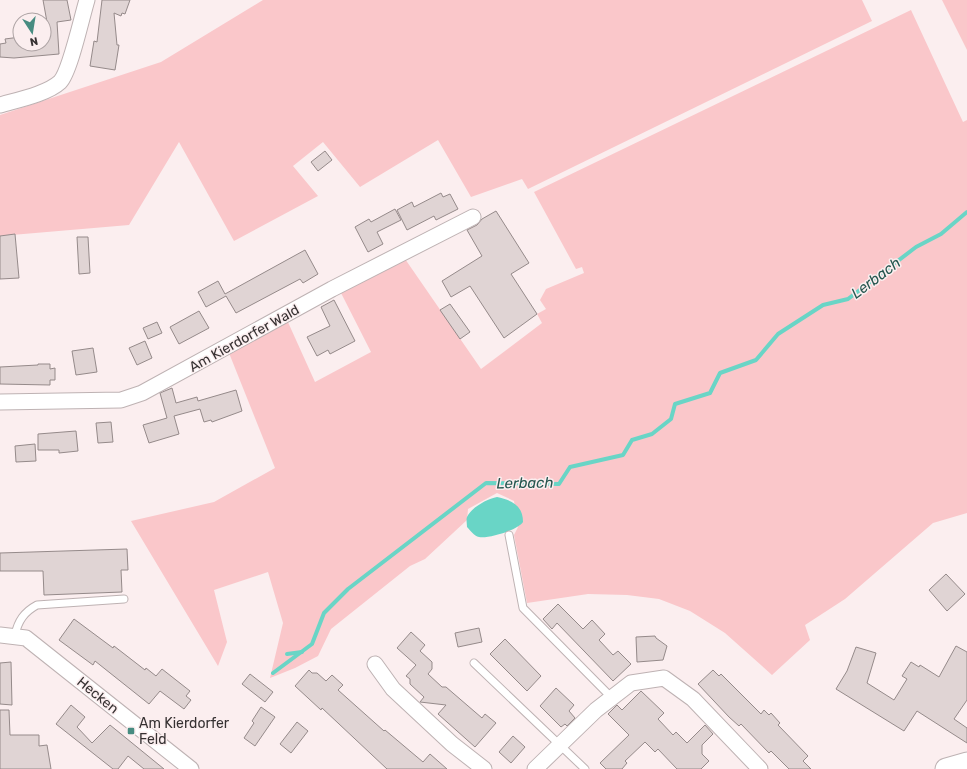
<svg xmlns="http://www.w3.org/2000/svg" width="967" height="769" font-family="Rubik,sans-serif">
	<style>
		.green { fill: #fac7ca }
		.water { fill: #69d5c6 }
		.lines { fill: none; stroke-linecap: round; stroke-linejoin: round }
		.stream { stroke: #69d5c6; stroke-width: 4 }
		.building { fill: #e0d4d4; stroke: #958a8a }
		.service-casing { stroke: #beb2b3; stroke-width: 9 }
		.minor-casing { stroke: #beb2b3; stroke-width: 17 }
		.secondary-casing { stroke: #beb2b3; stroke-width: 23 }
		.service { stroke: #fff; stroke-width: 7 }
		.minor { stroke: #fff; stroke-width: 15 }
		.secondary { stroke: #fff; stroke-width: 21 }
		.poi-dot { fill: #478c81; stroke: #fbeeef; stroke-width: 1.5 }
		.labels { text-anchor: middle; stroke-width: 3; stroke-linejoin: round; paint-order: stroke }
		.street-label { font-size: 14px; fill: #363132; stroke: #fbeeef }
		.poi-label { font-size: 14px; fill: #363132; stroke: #fbeeef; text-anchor: start }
		.water-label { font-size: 15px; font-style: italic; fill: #26564f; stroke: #fbeeef }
	</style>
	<rect width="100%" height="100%" fill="#fbeeef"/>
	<g class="green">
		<polygon points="263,0 862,0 872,21 528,189 522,179 471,197 438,140 360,187 323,142 293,166 318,196 234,241 179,142 129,225 0,236 0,115 161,62"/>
		<polygon points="942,0 967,0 967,50"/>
		<polygon points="911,10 963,122 967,120 967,513 933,523 845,599 805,625 810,640 772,675 725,633 690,611 659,599 627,595 588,594 527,603 514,535 518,527 514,501 497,493 468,509 467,520 425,559 410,566 331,629 318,656 295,668 270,678 283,623 268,572 214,590 227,642 218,666 131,521 214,502 275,468 229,353 287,320 315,382 371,352 340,291 403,256 481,369 542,323 537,314 546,309 540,300 546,289 584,273 582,267 576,269 534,192"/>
	</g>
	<path class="water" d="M497,497c14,3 26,8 26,25 -5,8 -35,17 -44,15 -5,-1 -9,-7 -12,-10 0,-3 -1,-8 0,-10 5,-10 20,-18 30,-20z"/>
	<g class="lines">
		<g class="stream">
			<polyline points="287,654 302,652"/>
			<polyline points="273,673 312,644 324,613 348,589 486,483 559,484 570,467 623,455 632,440 652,434 671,419 675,404 710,393 720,373 756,360 778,334 823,305 848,299 916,247 941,234 967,212"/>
		</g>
	</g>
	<g class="building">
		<polygon points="43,0 67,0 71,20 57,22 59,54 14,58 0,57 0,44 6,43 5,39 20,37 20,44 44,44 44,23 47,22"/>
		<polygon points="102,0 130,0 125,14 122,13 121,16 114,13 117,45 119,45 115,70 90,66 94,41 97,42"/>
		<polygon points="325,151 332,160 318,171 311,162"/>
		<polygon points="441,193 443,197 450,194 458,209 436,220 434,216 407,230 397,210 412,202 414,207"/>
		<polygon points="395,209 401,220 377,232 383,244 368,252 355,227 369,219 371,222"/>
		<polygon points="496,211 529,263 511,274 537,314 504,338 470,286 451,297 442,281 482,256 467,230 477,225 482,219"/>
		<polygon points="15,234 19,278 0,279 0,236"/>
		<polygon points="77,237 88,237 90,273 79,274"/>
		<polygon points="305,250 318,274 303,283 300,279 236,313 226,296 206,307 198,292 218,281 225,294"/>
		<polygon points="334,300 355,341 330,354 328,350 317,356 307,337 330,326 321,307"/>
		<polygon points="450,304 470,332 460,339 440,310"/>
		<polygon points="199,311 209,328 179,344 170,327"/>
		<polygon points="157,322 162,333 148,339 143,328"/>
		<polygon points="145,341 152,358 137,365 129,348"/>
		<polygon points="93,348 97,372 76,375 72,351"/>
		<polygon points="38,364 50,364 50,369 55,368 55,380 50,380 50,385 0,384 0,367 38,365"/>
		<polygon points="172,388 176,403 197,397 198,401 236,390 242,411 212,422 211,420 204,422 200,409 174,416 179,434 149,443 143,425 167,418 160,393"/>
		<polygon points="111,422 113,442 98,443 96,423"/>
		<polygon points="76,431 78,451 59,453 59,450 38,450 38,434"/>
		<polygon points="35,444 36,461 16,462 15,446"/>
		<polygon points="127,549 128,570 121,570 122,592 44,595 43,571 0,571 0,553"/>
		<polygon points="946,574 965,594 947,611 929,590"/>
		<polygon points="558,604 583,629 592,620 605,634 599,640 613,655 618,651 631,664 613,681 557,623 552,629 543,619"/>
		<polygon points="74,619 113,648 114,646 145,670 146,668 156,676 162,669 190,691 186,696 191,700 184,709 160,691 149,704 95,661 93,665 59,640"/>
		<polygon points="479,628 482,642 458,647 455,633"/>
		<polygon points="411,632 425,645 420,651 432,662 432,669 428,674 442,687 446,687 482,718 485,714 496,723 475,747 438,714 446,705 420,702 424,697 410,684 410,679 406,676 416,665 397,648"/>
		<polygon points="655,636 656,638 667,646 663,660 637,662 636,637"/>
		<polygon points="505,639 541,676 527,691 490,654"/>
		<polygon points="956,646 967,652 967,700 954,719 967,728 967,743 917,711 904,731 836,689 847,671 856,647 876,653 867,683 894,700 907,679 902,676 911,662 919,667 920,665 939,677"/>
		<polygon points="11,662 12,705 0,704 0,663"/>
		<polygon points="309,670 312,673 317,673 326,681 332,675 343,685 338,690 384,731 385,730 423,762 430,754 447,769 387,769 322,708 321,710 295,686"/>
		<polygon points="713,670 719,676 721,674 761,714 764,710 769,715 771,713 780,723 778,725 808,756 803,761 811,769 789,769 771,751 769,753 741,724 739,726 729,717 698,684"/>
		<polygon points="250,674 273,692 265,702 242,684"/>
		<polygon points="556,688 574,705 569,711 575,718 567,726 565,724 561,727 540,706"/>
		<polygon points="641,691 664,713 658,719 673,735 676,732 687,743 705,725 713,734 702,745 702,754 709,761 701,769 677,769 658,749 655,752 645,742 625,761 627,763 622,769 606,769 600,763 629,735 608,714 617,705 622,710"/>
		<polygon points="71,705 85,717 77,727 92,743 110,725 164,769 144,769 128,756 118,769 113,769 56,724"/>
		<polygon points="261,707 275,717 255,746 244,738 254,723 252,721"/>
		<polygon points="0,710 9,710 10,735 39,735 39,746 47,745 51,769 0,769"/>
		<polygon points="297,722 308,731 291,753 280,744"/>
		<polygon points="513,736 525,747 511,763 499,752"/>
	</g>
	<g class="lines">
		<g class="service-casing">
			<g id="service">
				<polyline points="509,535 523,608 612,698"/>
				<path d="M15,635c3,-14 9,-23 22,-30l87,-6"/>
				<polyline points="474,663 585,769"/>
			</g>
		</g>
		<g class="minor-casing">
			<g id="minor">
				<path d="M0,105c17,-5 47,-11 60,-23 10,-10 22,-66 27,-82"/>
				<polyline points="0,402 121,400 142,393 332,289 473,217"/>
				<polyline points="0,635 26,638 191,769"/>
				<polyline points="375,664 393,689 452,744 484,769"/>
				<polyline points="535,769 596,710 631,683 664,678 693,699 760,769"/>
			</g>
		</g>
		<g class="secondary-casing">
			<polyline id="secondary" points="946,769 967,763"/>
		</g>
		<use href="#service" class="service"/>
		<use href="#minor" class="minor"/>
		<use href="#secondary" class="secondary"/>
	</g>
	<rect class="poi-dot" x="127" y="727" width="8" height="8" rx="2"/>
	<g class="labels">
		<g class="street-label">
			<text transform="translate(244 338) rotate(-29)" y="5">Am Kierdorfer Wald</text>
			<text transform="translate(98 695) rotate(39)" y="5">Hecken</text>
		</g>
		<g class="poi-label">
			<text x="139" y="728">Am Kierdorfer<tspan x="139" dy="16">Feld</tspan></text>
		</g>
		<g class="water-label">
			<text transform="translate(876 278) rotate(-37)" y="5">Lerbach</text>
			<text transform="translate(525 483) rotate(-1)" y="5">Lerbach</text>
		</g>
	</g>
	<g transform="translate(32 32) rotate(168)"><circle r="19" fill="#fbeeef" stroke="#aca2a3"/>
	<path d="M0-3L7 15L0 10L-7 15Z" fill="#478c81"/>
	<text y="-6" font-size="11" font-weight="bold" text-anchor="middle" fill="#363132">N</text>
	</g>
</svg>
